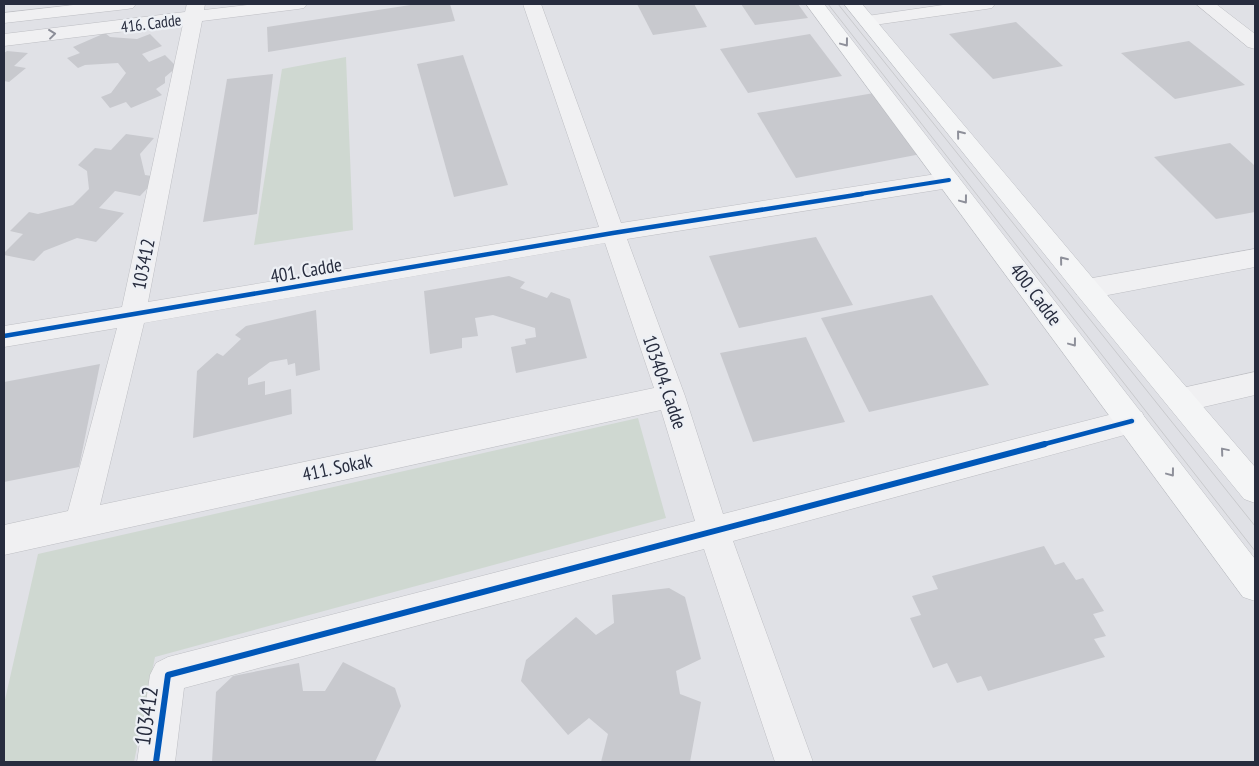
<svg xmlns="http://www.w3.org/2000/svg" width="1259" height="766" font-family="'PT Sans Narrow',sans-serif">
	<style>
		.green { fill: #cfd8d1 }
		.building { fill: #c8c9ce }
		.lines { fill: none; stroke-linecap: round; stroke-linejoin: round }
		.minor-casing { stroke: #bebfc4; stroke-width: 1 }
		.major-casing { stroke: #bcbec3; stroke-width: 1 }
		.minor { fill: #f0f0f2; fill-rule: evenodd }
		.major { fill: #f4f5f6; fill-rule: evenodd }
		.tram { stroke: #c9cacd; stroke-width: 1 }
		.cycleway-far2-casing { stroke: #edf0f5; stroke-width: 6 }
		.cycleway-far1-casing { stroke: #edf0f5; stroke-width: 8 }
		.cycleway-casing { stroke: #edf0f5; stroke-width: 9 }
		.cycleway-far2 { stroke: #0057b8; stroke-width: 4 }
		.cycleway-far1 { stroke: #0057b8; stroke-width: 4.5 }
		.cycleway { stroke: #0057b8; stroke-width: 6 }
		.oneway { stroke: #8c8e98 }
		.oneway2 { stroke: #8e909a }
		.labels { text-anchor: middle; stroke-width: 4.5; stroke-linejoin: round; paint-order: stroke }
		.far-street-label { font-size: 16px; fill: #272c3e; stroke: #edf0f5 }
		.street-label { font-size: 19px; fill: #272c3e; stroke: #edf0f5 }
		.near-street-label { font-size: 22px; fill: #272c3e; stroke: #edf0f5 }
	</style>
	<rect width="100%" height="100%" fill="#e0e1e6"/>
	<g class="green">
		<polygon points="346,57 353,230 254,245 282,69"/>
		<polygon points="638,418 666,518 155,657 134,762 4,762 4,704 38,554"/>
	</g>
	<g class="building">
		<polygon points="417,4 450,4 455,21 268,52 267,27"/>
		<polygon points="637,4 694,4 707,27 653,35"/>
		<polygon points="741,4 798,4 808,18 755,25"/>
		<polygon points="1016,22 1063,66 993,79 949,34"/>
		<polygon points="105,33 110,37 137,39 150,34 162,46 142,54 149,62 165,55 177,67 165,77 165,83 156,89 162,95 131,108 126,102 110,108 101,97 111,93 126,73 118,63 85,65 78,68 67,58 80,53 73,47"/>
		<polygon points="810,34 842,76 748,93 720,49"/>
		<polygon points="1189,41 1245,85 1175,99 1121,53"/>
		<polygon points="7,51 28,53 14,66 26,68 9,82 4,81 4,53"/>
		<polygon points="463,55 508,185 454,197 417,64"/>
		<polygon points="273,74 257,214 203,222 227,79"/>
		<polygon points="874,93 921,154 796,178 757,113"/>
		<polygon points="126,134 154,138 140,154 145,175 158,177 140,196 115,191 99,208 124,213 96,242 77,238 44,251 34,261 4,255 4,253 23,234 10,231 29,212 38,214 73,205 89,189 87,171 78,165 95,148 111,150"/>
		<polygon points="1230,143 1255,166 1255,212 1216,219 1154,157"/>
		<polygon points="816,237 853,305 739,328 709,256"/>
		<polygon points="509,276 525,282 520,288 547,298 551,292 570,299 587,358 516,373 511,347 526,344 525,339 536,337 535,328 493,315 475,318 478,336 462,338 462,348 430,354 424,291"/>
		<polygon points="932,295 989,385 869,412 821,318"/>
		<polygon points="316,310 320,370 296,376 295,363 288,365 287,359 270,362 248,378 248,385 265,381 265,395 291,389 292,414 193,438 197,371 217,353 223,356 241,339 235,335 246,326"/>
		<polygon points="806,337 845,422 753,442 720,353"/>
		<polygon points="100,364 79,467 4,482 4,382"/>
		<polygon points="1044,546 1055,565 1064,562 1076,580 1083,578 1104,611 1093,614 1106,636 1094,639 1105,657 988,691 981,676 957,683 947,663 933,668 910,618 921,615 912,596 938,589 932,576"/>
		<polygon points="669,588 685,597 701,659 676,671 680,694 701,702 690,762 601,762 608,734 589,718 568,735 521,681 526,660 576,617 596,635 614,623 612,595"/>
		<polygon points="343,662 395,688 401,706 375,762 212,762 216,692 233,676 299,663 303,691 325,691"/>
	</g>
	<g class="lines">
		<g class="minor-casing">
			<g id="minor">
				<polygon points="82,4 136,4 133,8 127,9 4,23 4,13"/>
				<path d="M187,4h18l-1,6 52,-6h51l-3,4 -6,1 -96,12 -54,281 451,-75 -76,-223h18l80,219 328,-51 8,3 3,5 -3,5 -8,3 -322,51 58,157 38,118 409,-105 10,3 4,9 -4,9 -10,3 -399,108 80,221h-38l-71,-213 -520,139 -9,74h-38l13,-87 6,-12 12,-6 527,-136 -34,-111 -657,145v-30l64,-14 49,-183 -113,19v-21l118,-19 61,-283 -179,22v-12l181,-22zM605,243l49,145 -554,117 44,-182z"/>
				<polygon points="950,4 995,4 992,8 986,9 867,26 861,25 858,21 861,17 867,16"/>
				<polygon points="1196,4 1216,4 1255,34 1255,49 1248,47"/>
				<polygon points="1255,249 1255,267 1087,299 1078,296 1074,289 1078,282 1087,279"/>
				<polygon points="1255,372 1255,395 1182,412 1172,408 1168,400 1172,392 1182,388"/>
			</g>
		</g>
		<g class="major-casing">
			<g id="major">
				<polygon points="806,4 824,4 1255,559 1255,601 1243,597"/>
				<polygon points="844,4 862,4 1096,282 1255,467 1255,503 1244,499 1078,296"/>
			</g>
		</g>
		<use href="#minor" class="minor"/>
		<use href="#major" class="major"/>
		<g class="tram">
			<polyline points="828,4 1255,551"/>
			<polyline points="838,4 1255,526"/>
		</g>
		<g class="cycleway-far2-casing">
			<polyline id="cycleway-far2" points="854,195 949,180"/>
		</g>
		<g class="cycleway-far1-casing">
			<g id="cycleway-far1">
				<polyline points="4,336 613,233 862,194"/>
				<polyline points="1041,445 1132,421"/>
			</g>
		</g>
		<g class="cycleway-casing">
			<polyline id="cycleway" points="156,762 168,675 1045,444"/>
		</g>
		<use href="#cycleway-far2" class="cycleway-far2"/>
		<use href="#cycleway-far1" class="cycleway-far1"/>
		<use href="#cycleway" class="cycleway"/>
	</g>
	<defs><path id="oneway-chevron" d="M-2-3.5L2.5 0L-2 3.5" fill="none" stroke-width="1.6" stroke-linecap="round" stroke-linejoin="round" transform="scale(1.25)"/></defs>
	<use class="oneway" href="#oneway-chevron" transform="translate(52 34) rotate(-7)"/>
	<g class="oneway2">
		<use href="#oneway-chevron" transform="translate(845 43) rotate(53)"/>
		<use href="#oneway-chevron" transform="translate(960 134) rotate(-129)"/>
		<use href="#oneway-chevron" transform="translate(964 200) rotate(53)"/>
		<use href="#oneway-chevron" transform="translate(1063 260) rotate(-129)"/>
		<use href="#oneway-chevron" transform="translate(1073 343) rotate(53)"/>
		<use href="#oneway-chevron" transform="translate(1224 451) rotate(-130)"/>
		<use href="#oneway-chevron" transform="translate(1171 473) rotate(53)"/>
	</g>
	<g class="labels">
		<g class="far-street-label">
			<text transform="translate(151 23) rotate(-7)" y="6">416. Cadde</text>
		</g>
		<g class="street-label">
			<text transform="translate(143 264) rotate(-79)" y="7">103412</text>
			<text transform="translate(306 270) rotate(-10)" y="7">401. Cadde</text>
			<text transform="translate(1036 294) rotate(53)" y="7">400. Cadde</text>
			<text transform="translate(665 382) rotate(71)" y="7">103404. Cadde</text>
			<text transform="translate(337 467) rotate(-12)" y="7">411. Sokak</text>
		</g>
		<g class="near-street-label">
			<text transform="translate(146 716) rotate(-82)" y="8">103412</text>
		</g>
	</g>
	<rect width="1259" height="766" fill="none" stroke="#272c3e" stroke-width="10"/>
</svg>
